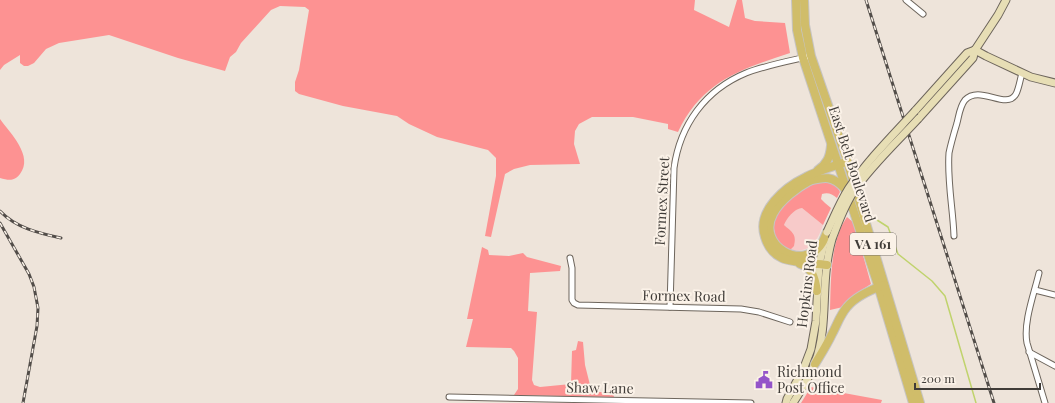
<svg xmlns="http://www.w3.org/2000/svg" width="1055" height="403" font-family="'Playfair Display',serif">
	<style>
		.green { fill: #f7cac9 }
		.forest { fill: #fd9292 }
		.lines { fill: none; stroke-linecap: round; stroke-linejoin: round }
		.stream { stroke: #c0d36d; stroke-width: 1.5 }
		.street-casing { stroke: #6d655c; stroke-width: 7 }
		.secondary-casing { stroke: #6d655c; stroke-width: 9 }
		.primary-casing { stroke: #c6c4c3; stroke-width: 10 }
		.street { stroke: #fff; stroke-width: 5 }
		.secondary { stroke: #e7deb5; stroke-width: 7 }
		.primary { stroke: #d0bd6a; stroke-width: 8 }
		.rail-casing { stroke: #524d49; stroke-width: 3 }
		.rail { stroke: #fbf2e8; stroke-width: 1.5; stroke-dasharray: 4.5; stroke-linecap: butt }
		.secondary-bridge-casing { stroke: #6d655c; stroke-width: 9; stroke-linecap: butt }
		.secondary-bridge { stroke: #e7deb5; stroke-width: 7 }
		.labels { text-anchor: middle; stroke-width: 4; stroke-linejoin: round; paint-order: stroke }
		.shield { fill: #fbf2e8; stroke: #78736d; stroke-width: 1 }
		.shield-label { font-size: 13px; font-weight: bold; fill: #403c38 }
		.street-label { font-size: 14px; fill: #403c38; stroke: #fbf2e8 }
		.poi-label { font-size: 14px; fill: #403c38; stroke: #fbf2e8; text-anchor: start }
	</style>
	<rect width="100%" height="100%" fill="#eee4da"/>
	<path class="green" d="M802,208l21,17c-6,18 -15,30 -36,24l6,-16 -9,-8c3,-7 10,-16 18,-17z"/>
	<g class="forest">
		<path d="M0,0h695l-1,10 35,17 8,-27h5l3,18 10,3 30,2 5,30c-49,16 -88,28 -112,79l-10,-3v-5l-35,-7h-41l-13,7 -4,7 -1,13 6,20 -50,1 -16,4 -9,5 -14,63 -6,-1 11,-60v-18l-8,-8 -51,-13 -28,-13 -12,-8 -54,-10 -44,-12 -4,-3v-9l4,-12 10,-60 -4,-3 -25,-1 -9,4 -30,33 -5,9 -6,5 -5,14 -47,-13 -69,-23 -50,8 -13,6 -12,14 -6,3h-4l-4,-3v-8l-16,10 -4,5z"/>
		<path d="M0,119c10,14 34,37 20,55 -6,8 -12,6 -20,4z"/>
		<path d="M822,181c8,1 15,4 18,11l-3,6c-5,-4 -9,-6 -15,-4l-1,5 4,4 6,5 -8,17 -21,-17c-8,1 -15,10 -18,17 8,7 13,9 10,21l-3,3h-4l-9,-6 -3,-8 -2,-12 5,-11 14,-15 21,-13z"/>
		<path d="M847,217l7,6 17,61 -14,9 -14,14 -13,3c1,-29 0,-69 17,-93z"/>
		<polygon points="482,247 488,250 489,255 509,256 523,253 527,257 561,266 560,271 530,273 528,311 537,312 532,380 534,385 540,387 571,384 572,351 576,350 578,341 583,342 585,365 590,385 596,392 613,392 614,397 514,395 518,389 518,358 514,351 511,348 466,347 473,319 467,319"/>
		<polygon points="811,387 882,400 881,403 801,403"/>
	</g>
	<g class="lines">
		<polyline class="stream" points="877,220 888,227 898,254 932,281 945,296 976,403"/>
		<g class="street-casing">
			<g id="street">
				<polyline points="906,0 923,14"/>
				<path d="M954,236c-1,-27 -7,-56 -5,-83 2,-10 5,-20 8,-30 2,-8 3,-17 8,-23 15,-16 41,11 51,-6 3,-6 4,-14 6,-21"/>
				<polyline points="570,258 572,268 572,300 574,303 578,305 741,309 759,312 790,322"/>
				<path d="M1039,273c-5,21 -16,50 -12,70l18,60"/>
				<polyline points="1035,290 1055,295"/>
				<path d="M670,307l4,-139c6,-43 31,-78 72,-95 21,-8 43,-12 65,-17"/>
				<polyline points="1029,352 1055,366"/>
				<polyline points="449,397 751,403"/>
			</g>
		</g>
		<g class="secondary-casing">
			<g id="secondary">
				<polyline points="975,50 986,56 1031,77 1055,83"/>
				<polyline points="915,111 967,53 975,50"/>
				<polyline points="918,119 973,58 975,50 998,15 1006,0"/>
				<polyline points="786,403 787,399 803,370 811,349 816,321 819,264 825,240"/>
				<path d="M793,403c8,-13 17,-26 22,-40 11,-30 8,-60 11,-91 1,-11 3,-22 6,-33"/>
			</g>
		</g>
		<g class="primary-casing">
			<g id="primary">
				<polyline points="796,0 797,30 803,58 877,282 913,403"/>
				<polyline points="804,0 805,25 811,56 847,160 920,403"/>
				<path d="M818,170c9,-6 12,-13 13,-24"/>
				<path d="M811,180c-13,7 -31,20 -38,34 -17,31 30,59 49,29 2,-3 3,-7 5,-11"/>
				<path d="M808,181c17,-4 24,-6 37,8"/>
				<path d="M800,264c13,4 15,15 17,27"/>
				<path d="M827,265c-13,-2 -34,-2 -45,-7 -9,-4 -14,-11 -17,-21 -9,-26 20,-50 41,-60 11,-6 25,-10 37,-14"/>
				<path d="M815,364c6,-10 12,-19 17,-30 5,-9 8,-19 15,-27 9,-11 23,-17 37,-22"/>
			</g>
		</g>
		<use href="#street" class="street"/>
		<use href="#secondary" class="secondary"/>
		<use href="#primary" class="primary"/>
		<g class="rail-casing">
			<g id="rail">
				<polyline points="866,0 994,403"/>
				<path d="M0,211c16,17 39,22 61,27"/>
				<polyline points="0,223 29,274 34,287 38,308 37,326 23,403"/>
			</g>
		</g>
		<use href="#rail" class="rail"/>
		<g class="secondary-bridge-casing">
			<g id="secondary-bridge">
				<path d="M827,232c7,-15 13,-30 22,-44 19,-28 43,-52 66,-77"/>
				<path d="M832,239c6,-16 12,-33 22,-48 18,-26 43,-49 64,-72"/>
			</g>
		</g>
		<use href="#secondary-bridge" class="secondary-bridge"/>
	</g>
	<defs>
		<g id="civic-bare" transform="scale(1.38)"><path d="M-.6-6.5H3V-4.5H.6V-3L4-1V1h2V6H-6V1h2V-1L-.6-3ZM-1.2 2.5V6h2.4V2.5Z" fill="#9454c9" stroke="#fbf2e8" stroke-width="2.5" paint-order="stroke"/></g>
	</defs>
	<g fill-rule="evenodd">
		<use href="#civic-bare" x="764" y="380"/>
	</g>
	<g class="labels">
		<rect class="shield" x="850" y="233" width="46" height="22" rx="3"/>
		<g class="shield-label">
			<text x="873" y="249">VA 161</text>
		</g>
		<g class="street-label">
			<text transform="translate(852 164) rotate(72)" y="5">East Belt Boulevard</text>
			<text transform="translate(662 201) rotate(-87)" y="5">Formex Street</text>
			<text transform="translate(807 284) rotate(-83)" y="5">Hopkins Road</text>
			<text transform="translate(684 296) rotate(1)" y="5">Formex Road</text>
			<text transform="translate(600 388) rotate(1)" y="5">Shaw Lane</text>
		</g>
		<g class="poi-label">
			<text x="777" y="377">Richmond<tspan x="777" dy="16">Post Office</tspan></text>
		</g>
	</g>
	<path d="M915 383v6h125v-6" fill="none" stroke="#403c38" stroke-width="2"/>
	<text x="921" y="383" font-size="12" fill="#403c38" stroke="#fbf2e8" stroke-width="3" paint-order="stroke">200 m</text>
</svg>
